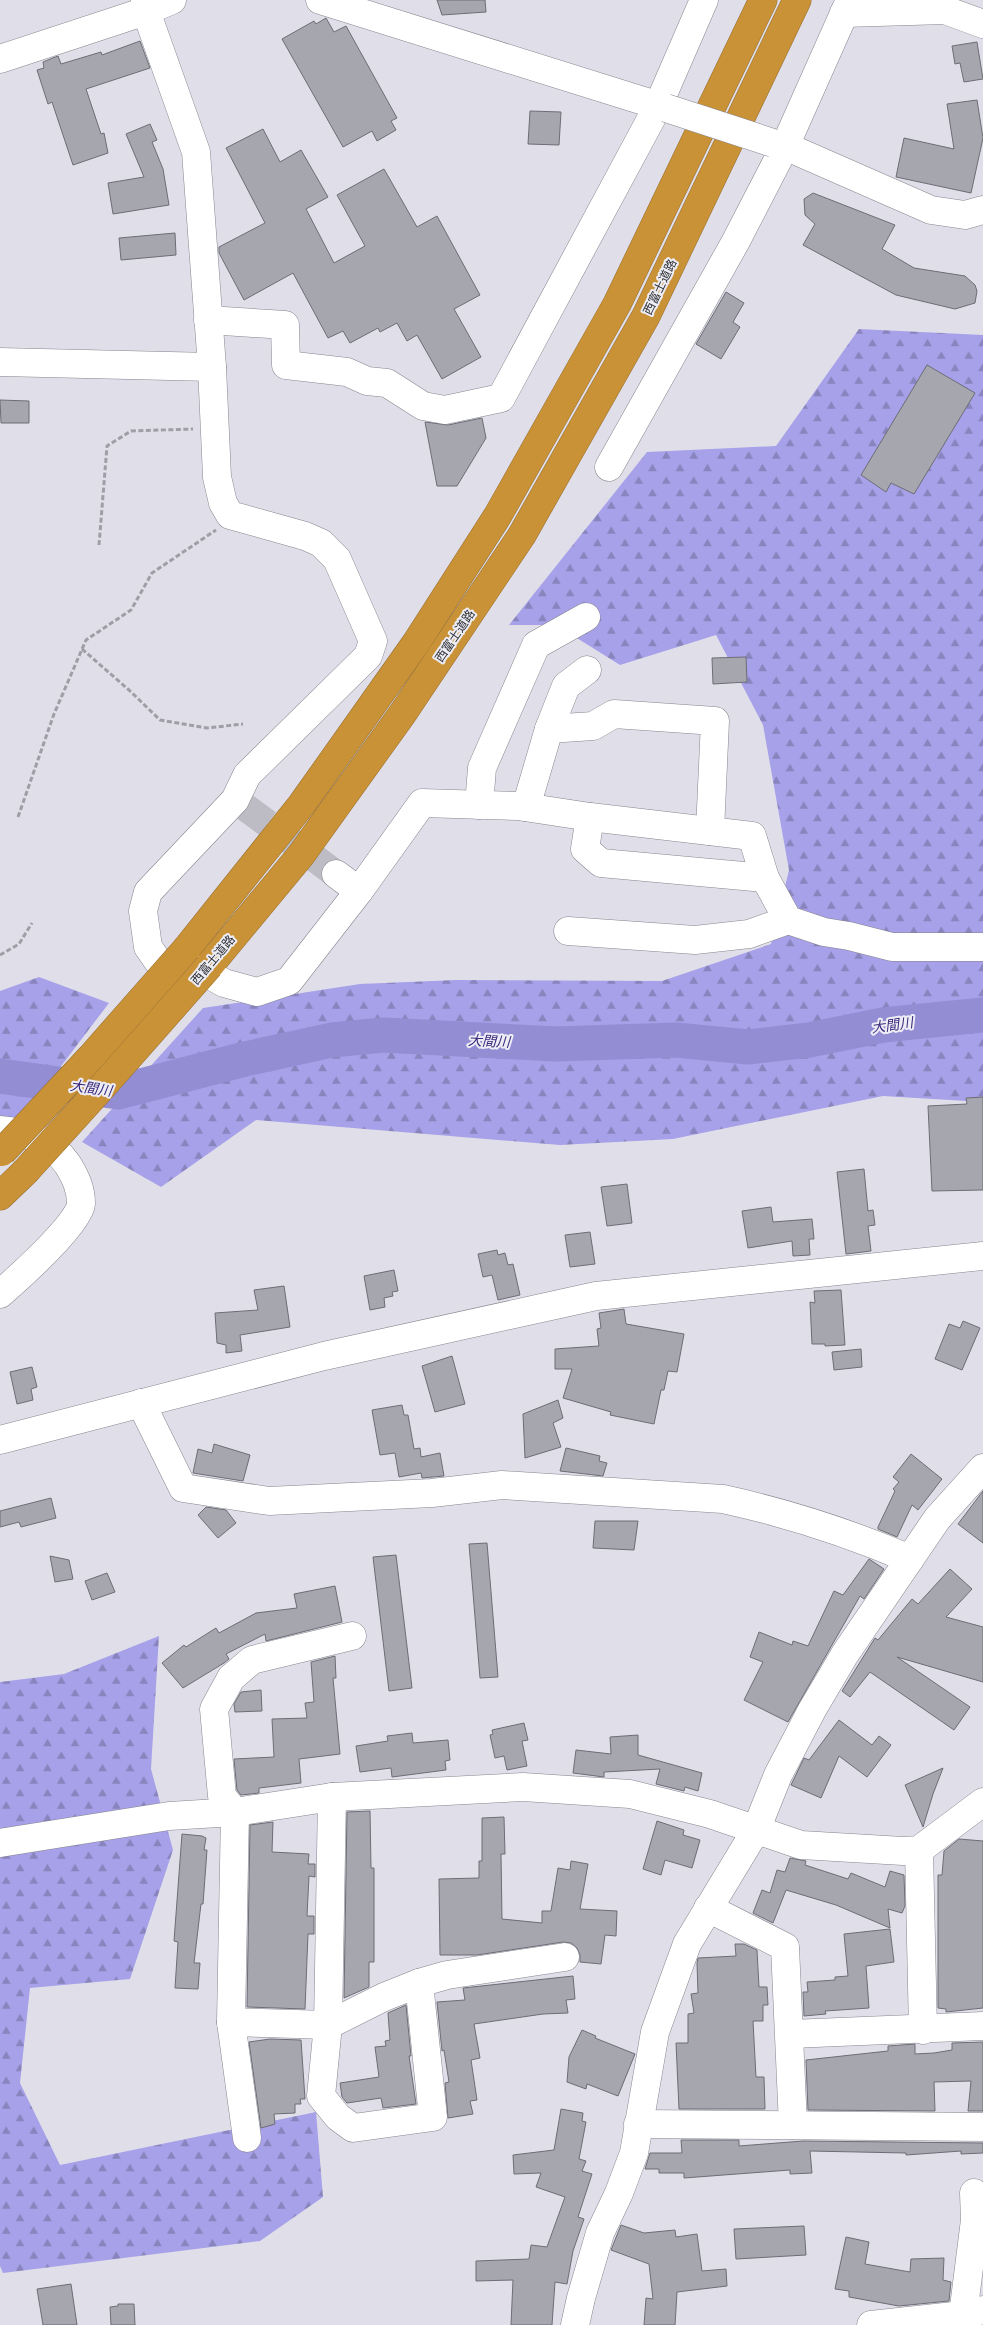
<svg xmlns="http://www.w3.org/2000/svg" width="983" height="2325" font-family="Montserrat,'Noto Sans JP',sans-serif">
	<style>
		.forest { fill: url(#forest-firs) }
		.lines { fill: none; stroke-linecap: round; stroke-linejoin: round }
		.river { stroke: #938dd4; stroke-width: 35 }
		.building { fill: #a6a6af; stroke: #6d6d75 }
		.minor-tunnel { stroke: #bdbcc5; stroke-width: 28; stroke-dasharray: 28 14; stroke-linecap: butt }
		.minor-casing { stroke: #86858e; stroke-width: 29 }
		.highway-casing { stroke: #946f35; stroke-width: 29 }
		.path { stroke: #9f9ea6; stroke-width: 3; stroke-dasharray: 5 2.5; stroke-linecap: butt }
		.minor { stroke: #fff; stroke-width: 28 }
		.highway { stroke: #ca9236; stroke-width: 28 }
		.minor-bridge-casing { stroke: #86858e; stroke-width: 29; stroke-linecap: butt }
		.highway-bridge-casing { stroke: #946f35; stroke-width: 29; stroke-linecap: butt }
		.minor-bridge { stroke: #fff; stroke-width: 28 }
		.highway-bridge { stroke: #ca9236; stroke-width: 28 }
		.labels { text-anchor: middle; stroke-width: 4; stroke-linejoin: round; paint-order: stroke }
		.street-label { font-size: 12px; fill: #2f2f33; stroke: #ededf6 }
		.water-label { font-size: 14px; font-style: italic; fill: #3b297b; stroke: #ededf6 }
	</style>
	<defs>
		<pattern id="forest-firs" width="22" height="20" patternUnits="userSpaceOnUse" patternTransform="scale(1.25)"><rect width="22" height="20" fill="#a7a1e9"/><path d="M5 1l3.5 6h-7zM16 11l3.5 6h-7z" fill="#8884bd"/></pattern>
	</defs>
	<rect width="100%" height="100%" fill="#e0dfe9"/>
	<g class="forest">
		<polygon points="859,329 983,335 983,1102 883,1096 673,1139 560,1145 256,1120 161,1187 82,1142 203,1008 360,984 456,980 662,981 771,944 789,870 763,725 716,635 620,665 556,625 509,625 647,452 776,446"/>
		<polygon points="39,977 109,1003 24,1115 0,1126 0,991"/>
		<polygon points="159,1636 151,1769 173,1850 130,1979 30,1988 20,2083 60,2165 316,2112 323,2197 260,2241 3,2273 0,2266 0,1682 64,1674"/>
	</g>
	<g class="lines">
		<polyline class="river" points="0,1076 118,1092 245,1059 332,1040 383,1035 556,1044 676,1040 748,1047 809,1040 883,1025 983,1015"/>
	</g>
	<g class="building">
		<polygon points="437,0 485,0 486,12 442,15"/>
		<polygon points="326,18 334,32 346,26 397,118 391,121 396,130 377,141 372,131 343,147 282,39 314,21 316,24"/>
		<polygon points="140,41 150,68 86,89 101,134 104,133 108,153 73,165 52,102 48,104 37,70 44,68 43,62 58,56 61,64 101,52 102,55"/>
		<polygon points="977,42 983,79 964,82 960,63 955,64 952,46"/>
		<polygon points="977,100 983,138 971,193 896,177 904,138 954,149 947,104"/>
		<polygon points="530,111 561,112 559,145 528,144"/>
		<polygon points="150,124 157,140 152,142 163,169 169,205 113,214 108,183 144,177 126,134"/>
		<polygon points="263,129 280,162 301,150 328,197 306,209 334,263 365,246 337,195 384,169 417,227 437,216 480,295 454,309 481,357 442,379 417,335 407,341 397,323 380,332 378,328 350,343 343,331 328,338 293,273 244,300 219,253 219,247 265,223 226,148"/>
		<polygon points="813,193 895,225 882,249 914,268 965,276 975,285 977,291 975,303 955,309 896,295 803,245 815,224 805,215 804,199"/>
		<polygon points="175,233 176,255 121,260 119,238"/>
		<polygon points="726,292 744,303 733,322 740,327 721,359 696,344"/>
		<polygon points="927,365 975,393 914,494 891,483 886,492 861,475"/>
		<polygon points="0,400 29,401 29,423 1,423"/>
		<polygon points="482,418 486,438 457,486 437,486 425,422 448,425"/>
		<polygon points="746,657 747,682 713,684 712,658"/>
		<polygon points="983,1097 983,1190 932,1191 928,1106 967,1104 966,1098"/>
		<polygon points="864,1169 868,1211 873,1210 875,1225 868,1226 871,1251 846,1254 837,1172"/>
		<polygon points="627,1184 632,1223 607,1226 601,1187"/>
		<polygon points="771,1207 773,1222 812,1219 814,1239 809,1239 810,1255 793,1256 792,1241 748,1248 742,1211"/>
		<polygon points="590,1232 595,1264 570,1267 565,1235"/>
		<polygon points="497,1250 498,1255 505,1253 508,1265 513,1264 520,1295 498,1300 492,1275 483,1277 478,1254"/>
		<polygon points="394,1270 398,1291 392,1292 393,1296 384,1298 385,1307 370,1310 364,1276"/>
		<polygon points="284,1286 290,1327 240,1335 242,1351 226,1353 226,1345 217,1343 215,1313 258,1310 254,1290"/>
		<polygon points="841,1290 845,1345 825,1346 825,1344 812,1344 810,1302 815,1303 814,1291"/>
		<polygon points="624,1309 626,1324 684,1334 677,1372 668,1371 664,1390 661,1390 654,1424 610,1415 611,1412 563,1398 572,1369 555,1369 555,1349 599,1346 597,1329 601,1328 599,1313"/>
		<polygon points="963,1321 980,1328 962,1370 935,1359 949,1324 960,1328"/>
		<polygon points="861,1349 862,1367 834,1370 832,1352"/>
		<polygon points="452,1356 465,1404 435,1412 422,1366"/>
		<polygon points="32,1367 37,1387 31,1389 33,1400 17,1404 10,1372"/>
		<polygon points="558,1400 563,1418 553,1423 561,1447 525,1458 523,1414"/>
		<polygon points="402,1405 404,1415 408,1415 414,1449 420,1448 421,1457 440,1453 444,1476 422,1478 421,1473 399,1477 395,1453 380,1455 372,1410"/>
		<polygon points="214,1444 250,1455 243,1481 193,1473 198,1449 212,1453"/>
		<polygon points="566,1448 600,1456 599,1461 607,1463 603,1476 560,1471"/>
		<polygon points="911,1454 942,1479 918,1510 912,1505 897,1537 878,1529 878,1527 895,1491 893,1489 899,1482 893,1477"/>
		<polygon points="983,1491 983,1543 958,1524"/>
		<polygon points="51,1498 56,1518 21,1527 19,1522 0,1527 0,1511"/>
		<polygon points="206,1507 226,1510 236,1523 218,1538 198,1515"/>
		<polygon points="595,1521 638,1521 634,1550 593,1548"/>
		<polygon points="487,1543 498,1677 480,1678 469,1544"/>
		<polygon points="396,1555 412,1688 389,1691 373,1557"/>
		<polygon points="50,1556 69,1560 73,1579 55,1582"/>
		<polygon points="869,1559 884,1569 864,1599 860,1596 788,1722 744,1700 763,1662 750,1657 759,1632 792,1645 793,1641 808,1646 834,1591 843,1595"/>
		<polygon points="950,1569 972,1589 946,1617 983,1627 983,1682 897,1657 970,1707 954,1730 870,1672 850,1697 842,1691 875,1638 878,1640 912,1599 918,1604"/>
		<polygon points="107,1573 115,1592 92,1600 85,1581"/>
		<polygon points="335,1586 342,1622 266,1641 265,1634 226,1654 229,1659 224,1663 183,1688 162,1663 184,1645 186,1647 216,1628 219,1633 256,1613 297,1608 294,1594"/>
		<polygon points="335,1656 336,1678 333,1678 340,1754 299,1759 301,1783 259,1788 259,1793 241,1795 237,1790 234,1759 274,1757 272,1719 307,1718 305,1703 314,1702 311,1662"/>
		<polygon points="261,1690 262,1711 235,1712 234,1704 241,1692"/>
		<polygon points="839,1720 872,1745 879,1736 891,1745 867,1777 839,1756 821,1798 791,1785 804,1758 809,1760"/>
		<polygon points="524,1723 528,1740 522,1741 527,1766 507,1770 504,1756 495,1758 490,1735 493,1734 492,1730"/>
		<polygon points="412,1733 413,1743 448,1740 450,1760 445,1761 446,1770 392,1777 391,1768 360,1772 356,1746 388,1741 387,1736"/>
		<polygon points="638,1735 638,1755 702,1773 698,1791 685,1787 684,1791 656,1784 660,1769 604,1772 604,1777 573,1773 576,1750 611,1754 610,1737"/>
		<polygon points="943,1768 933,1794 923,1827 905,1785"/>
		<polygon points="370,1811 371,1868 374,1868 374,1962 369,1962 369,1987 344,1998 347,1812"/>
		<polygon points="504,1817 505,1854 501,1854 502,1919 542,1923 542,1911 551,1911 558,1868 570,1870 571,1861 588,1864 580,1909 617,1911 616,1936 605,1935 601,1964 580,1962 580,1955 577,1948 571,1943 563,1942 477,1955 440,1955 439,1879 479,1878 479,1861 482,1861 482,1818"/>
		<polygon points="657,1821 684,1830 683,1835 700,1840 692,1868 665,1860 661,1875 643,1869"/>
		<polygon points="273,1822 272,1852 309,1854 308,1864 315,1864 315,1877 309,1876 307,1916 314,1916 314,1934 308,1934 305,2009 247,2007 250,1825"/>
		<polygon points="182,1834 202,1836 206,1838 204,1850 207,1850 203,1904 201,1904 194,1963 200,1963 198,1989 175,1988 178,1942 174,1941"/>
		<polygon points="959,1839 983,1841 983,2008 946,2012 946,2009 938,2008 938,1875 942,1875 944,1851"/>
		<polygon points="790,1858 806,1861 805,1865 848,1879 851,1873 885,1887 890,1871 904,1875 905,1906 902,1913 888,1909 890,1928 836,1905 786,1890 773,1923 753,1913 762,1890 770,1893 777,1870 785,1872"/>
		<polygon points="890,1929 894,1962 866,1966 869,2008 825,2011 826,2014 804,2016 803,1992 808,1992 807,1982 835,1980 835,1977 848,1976 844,1934"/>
		<polygon points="735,1944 744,1944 757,1950 759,1987 767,1987 768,2005 763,2005 763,2021 753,2021 756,2077 764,2077 765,2109 679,2109 676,2043 688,2043 688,2014 694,2013 691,1994 698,1993 697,1963 698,1958 736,1956"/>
		<polygon points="573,1976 575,1999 566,2000 568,2013 543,2014 474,2024 480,2058 471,2060 477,2100 470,2101 473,2114 448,2118 445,2083 449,2082 444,2050 442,2051 437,2002 465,2000 463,1988"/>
		<polygon points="406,2005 411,2056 409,2056 416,2104 383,2108 381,2098 347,2103 342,2097 340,2083 379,2077 375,2047 386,2046 385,2041 390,2040 388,2013"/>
		<polygon points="582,2030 596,2036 595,2038 635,2054 618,2096 587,2084 586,2089 567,2082 569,2057"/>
		<polygon points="270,2039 301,2040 305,2099 300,2099 301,2104 295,2104 295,2113 274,2114 275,2124 261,2128 249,2042"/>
		<polygon points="983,2042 983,2111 968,2111 971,2081 934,2082 935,2111 808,2110 806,2060 888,2051 888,2046 915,2044 915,2054 934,2053 952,2050 952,2043"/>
		<polygon points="561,2109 583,2113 582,2121 586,2122 579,2159 586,2161 582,2171 592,2174 578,2217 584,2219 573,2251 567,2284 555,2282 552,2325 511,2325 513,2280 476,2281 476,2261 529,2259 531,2245 547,2247 565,2197 536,2187 541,2173 514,2174 513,2155 554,2150"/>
		<polygon points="681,2140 739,2140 739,2146 803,2141 983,2143 983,2153 961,2154 961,2151 906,2155 906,2153 810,2151 812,2173 790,2174 790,2170 684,2178 684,2173 659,2173 659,2169 645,2169 650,2153 682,2153"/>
		<polygon points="621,2225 644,2233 675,2230 676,2237 697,2234 702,2271 726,2269 727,2286 677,2292 675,2325 644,2325 646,2298 653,2299 649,2264 611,2250"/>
		<polygon points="804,2226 806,2255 736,2259 734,2229"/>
		<polygon points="846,2237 869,2242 865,2264 910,2272 911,2259 944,2258 943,2280 951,2282 949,2301 899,2306 849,2297 849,2291 835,2289"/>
		<polygon points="71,2284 77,2325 43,2325 37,2289"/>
		<polygon points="118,2304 134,2304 135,2325 111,2325 110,2307 118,2306"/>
	</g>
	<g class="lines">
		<polyline class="minor-tunnel" points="245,807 336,874"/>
		<g class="minor-casing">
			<g id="minor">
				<polyline points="145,0 146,11 196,152 212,367 217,477 223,503 230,515 305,536 321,543 337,559 373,641 368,656 247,775 235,800 148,892 143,911 148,947 162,967 173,965 203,971 224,983 257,992 289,981 359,891 422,803 518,806 590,817 752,836 765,878 788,920 824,932 849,936 892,947 983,947"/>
				<polyline points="320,0 666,108"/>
				<polyline points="844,13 945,10 983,24"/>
				<polyline points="0,59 146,11 172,0"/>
				<polyline points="773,143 785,146 931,210 965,215 983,210"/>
				<polyline points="208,320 285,325 286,365 347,372 367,381 387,383 423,406 445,410 501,398 658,106 704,0"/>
				<polyline points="0,362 212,367"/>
				<polyline points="609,467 736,241 785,146 850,0"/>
				<polyline points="549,729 566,686 587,670"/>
				<polyline points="479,805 482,768 536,645 586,617"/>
				<polyline points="526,807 549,729 593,726 614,714 715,721 710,831"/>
				<polyline points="590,817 585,849 601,863 765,878"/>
				<polyline points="336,874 359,891"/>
				<polyline points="568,931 695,940 749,934 788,920"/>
				<path d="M0,1130c28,2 52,11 68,35 8,13 13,24 13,39 -1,19 -65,76 -81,90"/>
				<path d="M141,1403l42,85 86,13 163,-8 70,-8 221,14c64,14 126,34 187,60"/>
				<polyline points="0,1440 324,1356 596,1296 983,1256"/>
				<polyline points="352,1636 252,1660 231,1678 214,1709 222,1796 235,1812 231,2022 328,2025 384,1997 419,1983 447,1975 565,1957"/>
				<polyline points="332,1797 328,2025 321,2096 338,2117 353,2128 433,2117 419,1983"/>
				<polyline points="0,1843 169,1816 235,1812 332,1797 523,1787 630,1794 710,1814 801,1845 903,1851 919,1850 983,1802"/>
				<polyline points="919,1850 923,2030"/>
				<polyline points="708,1908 785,1947 793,2125"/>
				<polyline points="231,2022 247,2138"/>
				<polyline points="791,2034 983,2026"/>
				<polyline points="638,2124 983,2127"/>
				<polyline points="575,2325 581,2298 600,2233 619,2193 634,2153 655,2032 687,1944 756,1830 778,1775 812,1710 845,1654 937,1519 983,1468"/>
				<polyline points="871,2325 963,2315 983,2310"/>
				<polyline points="964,2325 963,2315 975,2220 974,2193"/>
			</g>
		</g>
		<g class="highway-casing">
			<g id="highway">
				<polyline points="187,948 302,804 416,643 498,515 617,304 763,0"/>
				<polyline points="209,966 301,855 403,713 522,535 646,316 797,0"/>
				<polyline points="0,1196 25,1172"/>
			</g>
		</g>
		<g class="path">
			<polyline points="99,545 107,446 131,431 193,429"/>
			<polyline points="82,649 129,690 160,720 207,728 243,724"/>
			<polyline points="18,817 54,714 86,640 131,610 152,573 216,530"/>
			<polyline points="0,955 19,944 32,923"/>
		</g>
		<use href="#minor" class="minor"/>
		<use href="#highway" class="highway"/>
		<g class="minor-bridge-casing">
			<polyline id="minor-bridge" points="666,108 773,143"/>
		</g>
		<g class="highway-bridge-casing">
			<g id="highway-bridge">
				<polyline points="2,1152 91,1057 187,948"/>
				<polyline points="25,1172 112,1076 209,966"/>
			</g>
		</g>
		<use href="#minor-bridge" class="minor-bridge"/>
		<use href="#highway-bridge" class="highway-bridge"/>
	</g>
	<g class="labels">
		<g class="street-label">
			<text transform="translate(660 287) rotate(-64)" y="4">西富士道路</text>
			<text transform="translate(455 636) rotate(-56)" y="4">西富士道路</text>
			<text transform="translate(213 960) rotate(-50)" y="4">西富士道路</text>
		</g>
		<g class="water-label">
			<text transform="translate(892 1025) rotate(-8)" y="5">大間川</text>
			<text transform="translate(489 1041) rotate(3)" y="5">大間川</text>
			<text transform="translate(91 1088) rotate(8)" y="5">大間川</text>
		</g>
	</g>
</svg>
